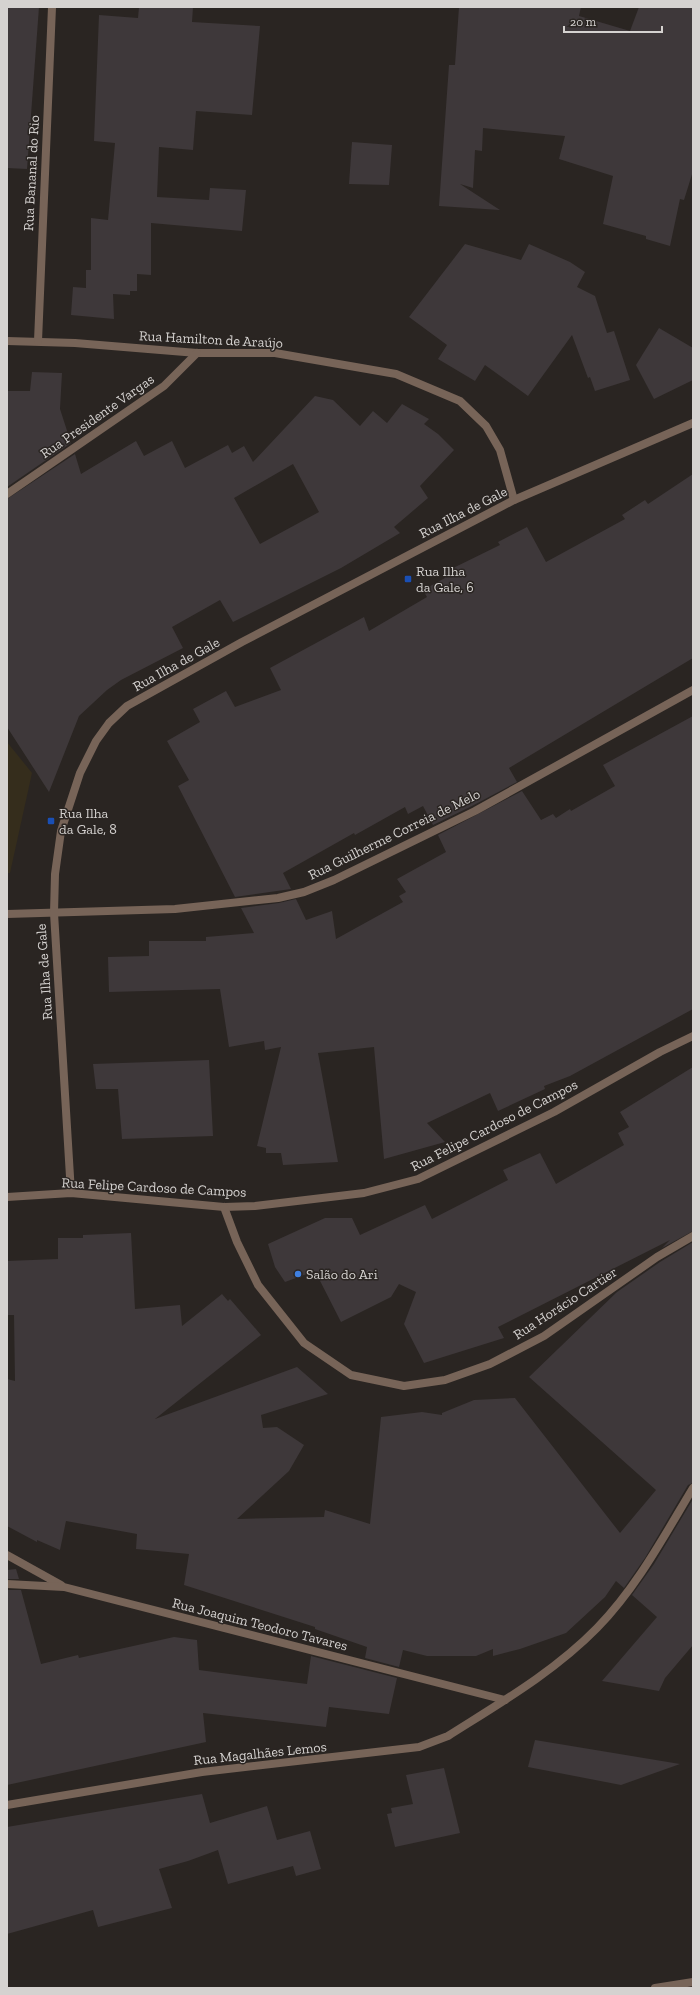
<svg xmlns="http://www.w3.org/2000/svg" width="700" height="1995" font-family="'Zilla Slab',serif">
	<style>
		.education { fill: #352d1c }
		.building { fill: #3e383a; fill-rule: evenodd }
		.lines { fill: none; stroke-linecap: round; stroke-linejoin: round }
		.street { stroke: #776458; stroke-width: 8 }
		.transit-dot { fill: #1a4fb4; stroke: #2a2522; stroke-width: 1.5 }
		.shop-dot { fill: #3f7fe0; stroke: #2a2522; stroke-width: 1.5 }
		.labels { text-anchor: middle; stroke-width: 3; stroke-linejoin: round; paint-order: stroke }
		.street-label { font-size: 14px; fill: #d5d2d0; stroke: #2a2522 }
		.poi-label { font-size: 14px; fill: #d5d2d0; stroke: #2a2522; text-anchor: start }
	</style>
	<rect width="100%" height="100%" fill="#2a2522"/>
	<polygon class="education" points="7,742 32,773 10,873 7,873"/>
	<g class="building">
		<polygon points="7,7 39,7 27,169 7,168"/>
		<polygon points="139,7 193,7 192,22 260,26 252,115 196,111 193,150 159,147 157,197 209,200 210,188 246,190 242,231 151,223 151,275 137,274 137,291 130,291 130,295 113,294 114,319 71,315 73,287 86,288 86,270 91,270 91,218 108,220 115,143 94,141 99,15 138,18"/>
		<polygon points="459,7 581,7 579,16 630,31 639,7 693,7 693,171 684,200 680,199 670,246 646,239 646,236 603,224 613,176 559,159 565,136 483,128 482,151 475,150 473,188 460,184 500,210 439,206 449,65 455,65"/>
		<polygon points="352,142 392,145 389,185 349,184"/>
		<polygon points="465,244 521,260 529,244 570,262 585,272 577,287 595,296 607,333 614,331 630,380 595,391 590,377 588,378 572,335 528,396 485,365 475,381 438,359 447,345 409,317"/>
		<polygon points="659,328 693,348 693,380 654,399 636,365"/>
		<polygon points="32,372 62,373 60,409 71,443 7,487 7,391 30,391"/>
		<path d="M315,396l18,4 27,26 13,-15 14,12 15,-19 27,15 -5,5 14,10 16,16 -34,36 8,12 -34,29 6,6 -59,35 -108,54 -13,-22 -48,27 11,21 -62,32 -14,10 -28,26 -30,76 -42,-65v-228l68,-45 6,20 55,-33 8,15 28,-15 13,27 43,-23 4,8 12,-7 9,16zM293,464l26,48 -59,32 -26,-46z"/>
		<polygon points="693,474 693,658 509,768 517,782 472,806 433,825 423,806 408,814 405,807 355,835 354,833 283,873 291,889 235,897 178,786 189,780 167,741 200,722 193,709 226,691 235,707 281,690 270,668 364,617 369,631 427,597 423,590 445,578 443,573 500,545 498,542 527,527 546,562 625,519 622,515 645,500 648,504"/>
		<polygon points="693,716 693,1009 570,1076 544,1086 545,1089 498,1111 490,1093 427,1123 445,1142 384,1159 374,1047 318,1053 338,1162 283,1165 281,1153 266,1153 266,1148 257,1146 281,1047 265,1050 264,1041 229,1047 220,989 109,992 108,957 149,956 149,941 206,941 206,937 254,933 241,908 279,903 296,899 306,920 332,911 336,939 403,902 399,896 406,892 397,879 446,852 438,835 522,791 541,820 553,814 556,818 570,809 571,811 615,786 603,765"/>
		<polygon points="209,1060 213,1136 122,1139 118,1089 96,1089 93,1064"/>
		<polygon points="693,1067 693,1231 662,1248 670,1240 498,1327 504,1338 424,1363 404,1324 416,1292 399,1284 391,1297 341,1322 315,1271 285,1282 275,1267 268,1244 325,1218 352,1218 360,1235 425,1205 432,1219 508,1180 503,1170 540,1153 556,1184 624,1145 618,1133 629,1127 620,1112"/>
		<polygon points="131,1233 135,1309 180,1305 182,1326 222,1294 228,1301 230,1299 261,1335 155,1419 297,1367 328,1394 261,1415 263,1428 277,1427 304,1445 289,1471 237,1519 324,1517 325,1510 370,1524 381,1417 422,1412 442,1415 442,1413 474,1400 515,1398 620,1533 656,1490 529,1377 617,1292 660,1262 693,1242 693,1483 688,1485 645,1558 624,1588 616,1581 605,1597 566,1633 520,1649 493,1656 493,1649 476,1656 427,1656 403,1650 399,1667 365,1658 367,1647 315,1629 315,1627 184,1585 189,1554 136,1549 137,1534 66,1521 60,1550 37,1540 37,1542 7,1526 7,1379 15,1381 14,1315 7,1315 7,1261 58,1259 58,1238 83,1238 83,1235"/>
		<polygon points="693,1499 693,1645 665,1678 659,1691 602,1681 657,1617 632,1595 654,1564"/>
		<polygon points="16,1569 19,1579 7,1579 7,1570"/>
		<polygon points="7,1590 21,1590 41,1664 78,1655 79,1658 174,1637 197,1640 199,1670 307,1684 311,1656 397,1678 389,1714 329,1707 326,1727 203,1713 206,1742 7,1785"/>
		<polygon points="535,1740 680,1764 621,1785 528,1767"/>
		<polygon points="444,1768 460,1833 395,1847 387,1814 392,1813 391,1808 413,1804 406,1775"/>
		<polygon points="202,1794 210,1823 267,1806 277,1840 310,1831 321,1869 296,1876 293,1866 228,1884 218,1850 188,1861 159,1869 172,1908 98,1927 93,1910 7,1934 7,1827"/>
	</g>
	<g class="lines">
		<g class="street">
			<polyline points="7,341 75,343 197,353 275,353 396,374 460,401 486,426 500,450 514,500"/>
			<polyline points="38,341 52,7"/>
			<polyline points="7,494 164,386 197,353"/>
			<polyline points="7,914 175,909 278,898 304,892 334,880 475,811 693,690"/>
			<polyline points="71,1193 54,913 55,874 61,831 80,773 96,741 109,723 127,706 242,642 514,500 693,423"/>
			<polyline points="7,1197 71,1193 224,1207 255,1206 364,1193 418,1179 554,1112 660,1052 693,1036"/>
			<polyline points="224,1207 237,1242 258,1285 304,1343 351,1375 404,1386 445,1380 490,1364 544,1336 657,1257 693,1236"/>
			<polyline points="7,1555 61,1585"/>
			<polyline points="7,1584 64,1587 505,1700"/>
			<path d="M7,1805l195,-33 217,-25 29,-11c52,-33 106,-64 149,-108 40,-41 67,-92 96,-140"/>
			<polyline points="655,1988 693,1982"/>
		</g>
	</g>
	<g class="transit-dot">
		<rect x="404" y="575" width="8" height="8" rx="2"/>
		<rect x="47" y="817" width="8" height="8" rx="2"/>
	</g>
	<circle class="shop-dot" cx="298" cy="1274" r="4"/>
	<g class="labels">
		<g class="street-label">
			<text transform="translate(31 173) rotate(-87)" y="5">Rua Bananal do Rio</text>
			<text transform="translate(211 339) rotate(3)" y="5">Rua Hamilton de Araújo</text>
			<text transform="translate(97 416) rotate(-35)" y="5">Rua Presidente Vargas</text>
			<text transform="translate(463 512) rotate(-27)" y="5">Rua Ilha de Gale</text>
			<text transform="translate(176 664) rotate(-29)" y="5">Rua Ilha de Gale</text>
			<text transform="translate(394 834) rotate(-26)" y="5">Rua Guilherme Correia de Melo</text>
			<text transform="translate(44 972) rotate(-94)" y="5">Rua Ilha de Gale</text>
			<text transform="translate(494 1125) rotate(-27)" y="5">Rua Felipe Cardoso de Campos</text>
			<text transform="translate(154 1187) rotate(3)" y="5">Rua Felipe Cardoso de Campos</text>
			<text transform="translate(565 1303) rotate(-33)" y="5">Rua Horácio Cartier</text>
			<text transform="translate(260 1624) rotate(14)" y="5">Rua Joaquim Teodoro Tavares</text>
			<text transform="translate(260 1753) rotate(-6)" y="5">Rua Magalhães Lemos</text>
		</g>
		<g class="poi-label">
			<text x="416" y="576">Rua Ilha<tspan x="416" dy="16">da Gale, 6</tspan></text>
			<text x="59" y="818">Rua Ilha<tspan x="59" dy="16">da Gale, 8</tspan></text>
			<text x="306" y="1279">Salão do Ari</text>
		</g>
	</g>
	<rect width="700" height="1995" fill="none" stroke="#d5d2d0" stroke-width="16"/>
	<path d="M564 26v6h98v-6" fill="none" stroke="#d5d2d0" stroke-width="2"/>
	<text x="570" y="26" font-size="12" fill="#d5d2d0" stroke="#2a2522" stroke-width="3" paint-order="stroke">20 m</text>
</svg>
